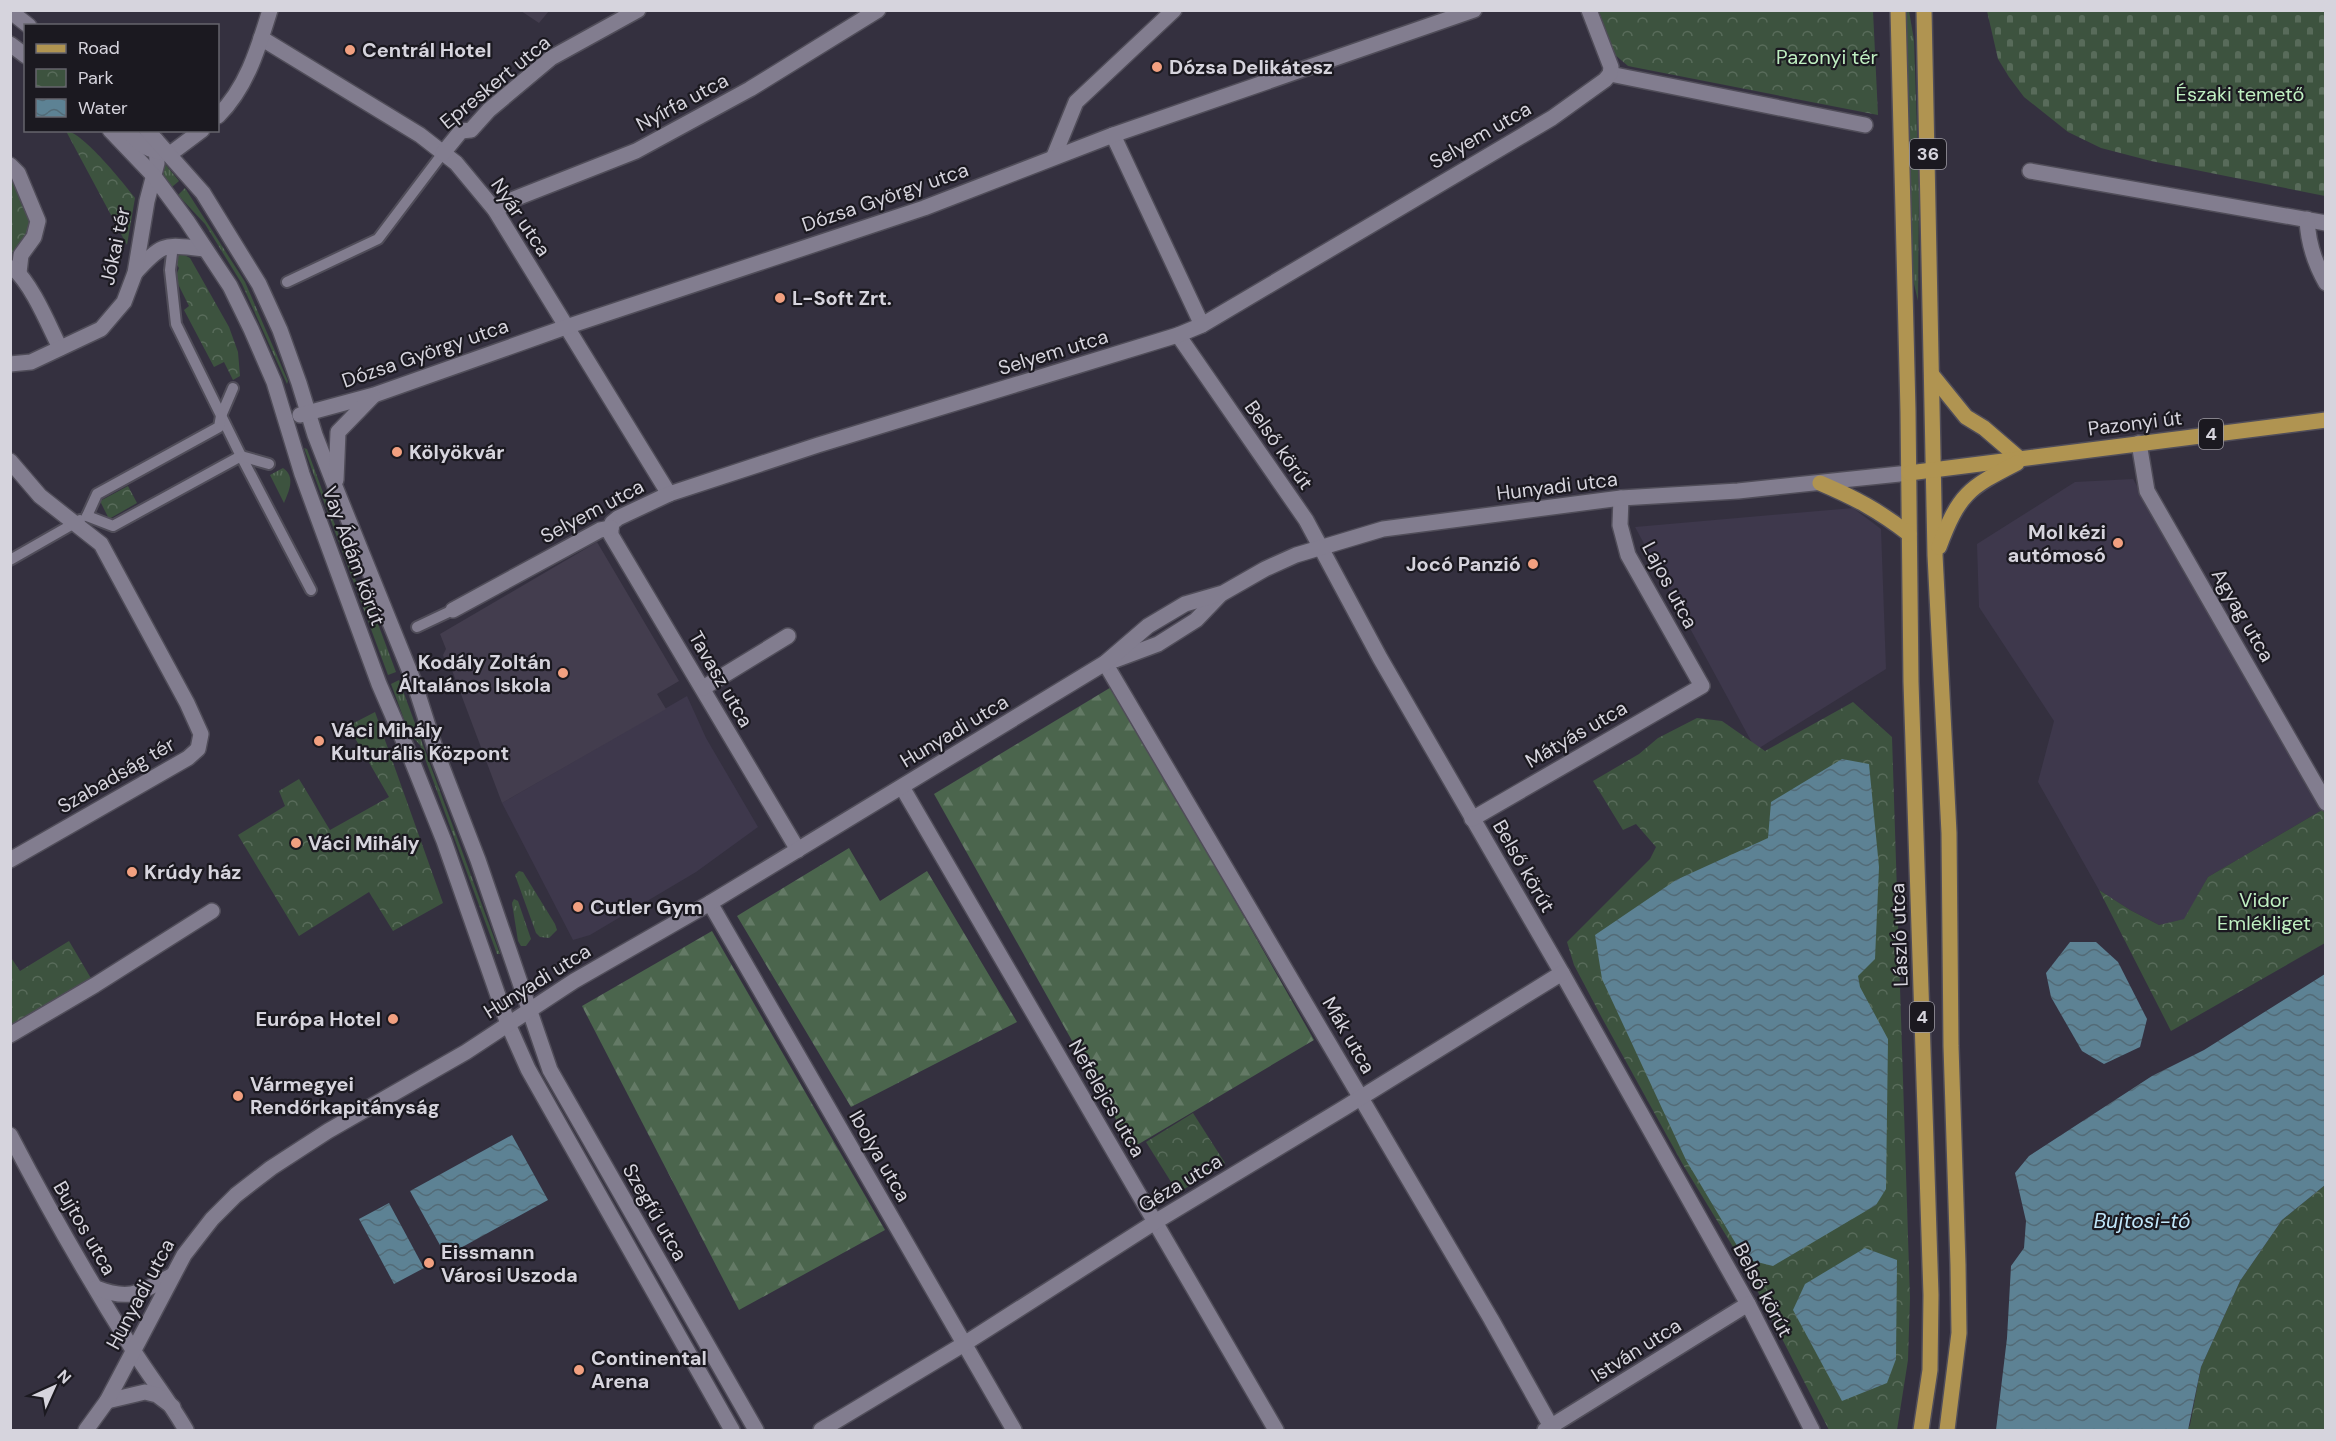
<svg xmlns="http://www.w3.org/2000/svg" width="2336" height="1441" font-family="'DM Sans',sans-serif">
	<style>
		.built { fill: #3e384c }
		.education { fill: #433d4e }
		.grass { fill: url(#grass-tufts) }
		.forest { fill: url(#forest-firs) }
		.cemetery { fill: url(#cemetery-stones) }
		.park { fill: url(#park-crowns) }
		.water { fill: url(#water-waves) }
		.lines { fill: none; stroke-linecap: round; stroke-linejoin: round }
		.pedestrian-casing { stroke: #504d59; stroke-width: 14 }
		.minor-casing { stroke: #504d59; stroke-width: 18 }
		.tertiary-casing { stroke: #504d59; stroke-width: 18 }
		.primary-casing { stroke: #504d59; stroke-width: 18 }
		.pedestrian { stroke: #827d8f; stroke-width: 10 }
		.minor { stroke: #827d8f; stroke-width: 15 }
		.tertiary { stroke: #827d8f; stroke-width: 15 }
		.primary { stroke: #b09451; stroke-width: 15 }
		.poi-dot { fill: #f2a080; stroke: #1b1920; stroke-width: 2 }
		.labels { text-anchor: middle; stroke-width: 4.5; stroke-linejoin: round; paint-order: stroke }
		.shield { fill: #1b1920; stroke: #9e9ca4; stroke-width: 1.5 }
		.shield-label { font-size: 18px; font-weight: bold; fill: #d6d4dd }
		.poi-label { font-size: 20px; font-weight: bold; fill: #d6d4dd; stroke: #1b1920; text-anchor: start }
		.park-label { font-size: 20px; fill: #bfefc1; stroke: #1b1920 }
		.street-label { font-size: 20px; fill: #d6d4dd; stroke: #1b1920 }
		.water-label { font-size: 21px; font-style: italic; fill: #c1e7fa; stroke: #1b1920 }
	</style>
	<defs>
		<pattern id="grass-tufts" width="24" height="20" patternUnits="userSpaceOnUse" patternTransform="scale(1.5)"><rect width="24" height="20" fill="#3d533f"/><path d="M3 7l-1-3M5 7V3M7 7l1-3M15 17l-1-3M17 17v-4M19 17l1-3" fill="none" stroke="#586b5a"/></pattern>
		<pattern id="forest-firs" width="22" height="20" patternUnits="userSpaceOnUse" patternTransform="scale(1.5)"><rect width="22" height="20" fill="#4b654d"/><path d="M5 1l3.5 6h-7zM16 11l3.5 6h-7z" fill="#647a66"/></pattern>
		<pattern id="cemetery-stones" width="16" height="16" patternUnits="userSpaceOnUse" patternTransform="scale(1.5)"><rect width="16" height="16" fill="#3d533f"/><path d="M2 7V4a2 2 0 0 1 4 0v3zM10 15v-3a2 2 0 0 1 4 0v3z" fill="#586b5a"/></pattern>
		<pattern id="park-crowns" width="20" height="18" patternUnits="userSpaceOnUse" patternTransform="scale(1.5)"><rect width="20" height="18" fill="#3d533f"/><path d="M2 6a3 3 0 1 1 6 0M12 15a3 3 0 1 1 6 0" fill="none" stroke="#586b5a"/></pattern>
		<pattern id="water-waves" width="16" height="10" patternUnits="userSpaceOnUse" patternTransform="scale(1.5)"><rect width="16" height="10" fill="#5d8294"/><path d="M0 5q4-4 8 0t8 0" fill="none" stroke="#536b77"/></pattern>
	</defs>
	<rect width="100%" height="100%" fill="#34303f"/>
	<g class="built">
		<polygon points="2133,479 2322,810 2208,877 2185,919 2159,925 2130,910 2099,890 2038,782 2054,721 1979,607 1977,544 2075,482"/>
		<polygon points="1853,508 1881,529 1886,669 1756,750 1635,527"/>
		<polygon points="687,696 706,738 758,827 696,872 590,935 573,940 502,803"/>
	</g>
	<g class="education">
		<polygon points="521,11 549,11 539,23"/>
		<polygon points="597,542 679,681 657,694 666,709 502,803 450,665 445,661 443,655 446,649 440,634"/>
	</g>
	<g class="grass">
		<polygon points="1904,11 1909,11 1914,40 1919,190 1918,301 1911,271"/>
		<polygon points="161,159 179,181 172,187 161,173"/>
		<polygon points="185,188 245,282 288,381 287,384 242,284 205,224 178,195"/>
		<polygon points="304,448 307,449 355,579 371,605 396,672 388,675"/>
		<path d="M283,468c13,9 6,23 1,35l-14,-28z"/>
		<polygon points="399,680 500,954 497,954 420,745 409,733 391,684"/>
		<polygon points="519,871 523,872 555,924 557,930 549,938 540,937 536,933 515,875"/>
		<polygon points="514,899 518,901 531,939 526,946 521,946 518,941 512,903"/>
	</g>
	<g class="forest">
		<polygon points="1113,686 1314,1040 1132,1148 934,794"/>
		<polygon points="849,848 880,901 927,871 1017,1022 851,1107 737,916"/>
		<polygon points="712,931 885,1230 739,1310 582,1006"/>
	</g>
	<polygon class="cemetery" points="1987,11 2325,11 2325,196 2151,161 2101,148 2068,132 2024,97 2009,77 1998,59"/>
	<g class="park">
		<polygon points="1599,11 1873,11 1878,115 1628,66 1614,54"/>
		<path d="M66,131c17,1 58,53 69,67l-8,47z"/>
		<polygon points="10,169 35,221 19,253 12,258"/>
		<polygon points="177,251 190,258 229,327 238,352 240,376 233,380 224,362 214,367 184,310 189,306 175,278 179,268 175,262"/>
		<polygon points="128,486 137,503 109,519 100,501"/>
		<polygon points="1853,702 1892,737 1910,1298 1908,1360 1897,1430 1829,1430 1744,1265 1682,1163 1602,1018 1574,965 1567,942 1650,859 1656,847 1636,824 1623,830 1593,781 1639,754 1658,738 1697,718 1722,721 1765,751"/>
		<polygon points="375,712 443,903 393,931 369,892 299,936 238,835 285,806 279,791 299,779 330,830 389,797 348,726"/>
		<polygon points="2322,810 2326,815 2325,943 2171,1031 2099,890 2130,910 2159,925 2184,919 2208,877"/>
		<polygon points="69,941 95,985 11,1035 10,956 20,971"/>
		<polygon points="1193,1113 1225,1163 1178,1193 1146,1142"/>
		<polygon points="2325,1185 2325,1430 2187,1430 2190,1425 2201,1367 2240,1281 2282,1220"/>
	</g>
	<g class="water">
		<polygon points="1842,759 1869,764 1879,867 1875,959 1858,976 1860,987 1888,1039 1886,1189 1876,1205 1773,1266 1745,1259 1686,1160 1602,979 1595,935 1676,880 1768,838 1771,802"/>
		<polygon points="2070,942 2096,942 2118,962 2147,1019 2140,1047 2104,1064 2082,1051 2051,997 2046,973"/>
		<polygon points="2325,974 2325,1185 2282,1220 2240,1281 2201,1367 2188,1430 1996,1430 2007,1338 2011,1266 2024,1248 2026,1221 2015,1173 2029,1156 2152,1076 2204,1050"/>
		<polygon points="512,1135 548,1200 446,1256 410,1191"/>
		<polygon points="389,1203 424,1268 394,1284 359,1219"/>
		<polygon points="1865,1248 1897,1260 1896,1359 1887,1383 1842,1401 1793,1310 1805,1284"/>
	</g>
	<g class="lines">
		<g class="pedestrian-casing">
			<g id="pedestrian">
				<polyline points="173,245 170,270 176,324 241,456 311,590"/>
				<polyline points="287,282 378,239 443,153"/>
				<polyline points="87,516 97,494 219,427 221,416 233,388"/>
				<polyline points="87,516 113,526 241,456 269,464"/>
				<polyline points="10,560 80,520"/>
				<polyline points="417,627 453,610"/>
			</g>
		</g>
		<g class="minor-casing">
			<g id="minor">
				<polyline points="261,38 420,135 456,163 495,210 669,494"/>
				<polyline points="1610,74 1865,125"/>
				<path d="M218,116c29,-29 40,-67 52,-106"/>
				<polyline points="1113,135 1202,325"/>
				<polyline points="443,153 461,131 471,130 489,110 551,58 638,10"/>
				<polyline points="170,154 202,130"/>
				<polyline points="1054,156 1076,102 1174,10"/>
				<polyline points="10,165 18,173 38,221 34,237 21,255 19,273"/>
				<polyline points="2030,171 2326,223"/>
				<polyline points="495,210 514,199 636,151 750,89 878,10"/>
				<path d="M2307,219c1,24 7,43 19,64"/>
				<path d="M13,268c19,16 36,58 47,80"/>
				<path d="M135,273c29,-32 29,-28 70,-24"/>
				<polyline points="1178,335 1306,520 1380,658 1562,973 1748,1304 1812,1430"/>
				<polyline points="10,364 31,362 101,329 124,302 135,273 147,201 157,163 156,140"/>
				<polyline points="2139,443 2147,491 2326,803"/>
				<polyline points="10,461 40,496 101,544 187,703 201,734 198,749 188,758 10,860"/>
				<polyline points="611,528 612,523 618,518 669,494 818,445 1178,335 1202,325 1552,118 1605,80 1610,74 1611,67 1589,10"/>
				<polyline points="611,528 611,535 798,850"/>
				<polyline points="453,610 600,530 611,528"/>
				<polyline points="1105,663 1491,1319 1553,1430"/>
				<polyline points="703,688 788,636"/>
				<polyline points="902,787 1276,1430"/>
				<polyline points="1472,819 1702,686 1628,555 1620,525 1621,498"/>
				<polyline points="710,903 1014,1430"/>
				<polyline points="10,1035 95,985 212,911"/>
				<path d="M10,1135c38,73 79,145 123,215 17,27 37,52 53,80"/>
				<polyline points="821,1430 964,1344 1155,1222 1344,1108 1562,973"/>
				<polyline points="1545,1430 1748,1304"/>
			</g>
		</g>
		<g class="tertiary-casing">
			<g id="tertiary">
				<polyline points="10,11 29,26"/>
				<polyline points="10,44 26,56"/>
				<polyline points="110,130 153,175 187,221 230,286 251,329 274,382 302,474 379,684 408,751 444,841 508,1024 528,1069 732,1430"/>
				<path d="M127,130c15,17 20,20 43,24"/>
				<polyline points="147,130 203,193 259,284 280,330 299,383 315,435 336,489 414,682 437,754 478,860 550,1070 756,1430"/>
				<polyline points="300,415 374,395 566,327 924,208 1113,135 1474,10"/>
				<polyline points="336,480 338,432 373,396"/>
				<polyline points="1115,660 1158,644 1196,620 1220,595"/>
				<path d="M96,1288c34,13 43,5 75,-12"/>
				<polyline points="107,1401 145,1392 157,1395 173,1407"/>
				<polyline points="86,1430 107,1401 184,1255 212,1219 236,1195 271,1168 328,1131 466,1052 574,981 710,903 1105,663 1148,626 1185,604 1223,593 1265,569 1296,555 1383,529 1621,498 1738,491 1909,473"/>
			</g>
		</g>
		<g class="primary-casing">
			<g id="primary">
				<polyline points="1898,10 1908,411 1911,682 1931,1295 1930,1370 1921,1430"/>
				<polyline points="1924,10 1935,555 1949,833 1951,1046 1958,1265 1959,1333 1947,1430"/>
				<polyline points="1932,375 1966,417 1984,428 2020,459"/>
				<polyline points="1909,473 2326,420"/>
				<path d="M1820,483c35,15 58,27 89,51"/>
				<path d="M1939,547c20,-53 29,-59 78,-84"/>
			</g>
		</g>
		<use href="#pedestrian" class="pedestrian"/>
		<use href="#minor" class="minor"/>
		<use href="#tertiary" class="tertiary"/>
		<use href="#primary" class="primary"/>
	</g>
	<g class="poi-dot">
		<circle cx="350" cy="50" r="6"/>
		<circle cx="1157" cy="67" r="6"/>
		<circle cx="780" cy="298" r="6"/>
		<circle cx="397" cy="452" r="6"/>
		<circle cx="2118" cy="543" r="6"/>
		<circle cx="1533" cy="564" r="6"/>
		<circle cx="563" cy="673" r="6"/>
		<circle cx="319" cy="741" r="6"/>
		<circle cx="296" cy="843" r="6"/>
		<circle cx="132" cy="872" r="6"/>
		<circle cx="578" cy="907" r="6"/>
		<circle cx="393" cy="1019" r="6"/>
		<circle cx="238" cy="1096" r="6"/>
		<circle cx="429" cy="1263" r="6"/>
		<circle cx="579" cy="1370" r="6"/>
	</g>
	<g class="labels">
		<g class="shield">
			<rect x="1910" y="139" width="36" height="30" rx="4.5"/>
			<rect x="2199" y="419" width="24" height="30" rx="4.5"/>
			<rect x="1910" y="1002" width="24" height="30" rx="4.5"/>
		</g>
		<g class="shield-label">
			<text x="1928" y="160">36</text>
			<text x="2211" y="440">4</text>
			<text x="1922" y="1023">4</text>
		</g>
		<g class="poi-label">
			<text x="362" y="57">Centrál Hotel</text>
			<text x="1169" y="74">Dózsa Delikátesz</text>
			<text x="792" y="305">L-Soft Zrt.</text>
			<text x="409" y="459">Kölyökvár</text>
			<text x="2106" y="539" text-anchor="end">Mol kézi<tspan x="2106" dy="23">autómosó</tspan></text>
			<text x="1521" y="571" text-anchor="end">Jocó Panzió</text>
			<text x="551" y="669" text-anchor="end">Kodály Zoltán<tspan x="551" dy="23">Általános Iskola</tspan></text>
			<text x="331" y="737">Váci Mihály<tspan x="331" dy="23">Kulturális Központ</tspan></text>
			<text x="308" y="850">Váci Mihály</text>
			<text x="144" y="879">Krúdy ház</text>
			<text x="590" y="914">Cutler Gym</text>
			<text x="381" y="1026" text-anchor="end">Európa Hotel</text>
			<text x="250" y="1091">Vármegyei<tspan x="250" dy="23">Rendőrkapitányság</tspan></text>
			<text x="441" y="1259">Eissmann<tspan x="441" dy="23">Városi Uszoda</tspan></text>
			<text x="591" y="1365">Continental<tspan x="591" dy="23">Arena</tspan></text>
		</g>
		<g class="park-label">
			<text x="1827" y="64">Pazonyi tér</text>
			<text x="2240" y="101">Északi temető</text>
			<text x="2264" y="907">Vidor<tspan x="2264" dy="23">Emlékliget</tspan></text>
		</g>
		<g class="street-label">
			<text transform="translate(495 82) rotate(-39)" y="7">Epreskert utca</text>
			<text transform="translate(682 102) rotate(-28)" y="7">Nyírfa utca</text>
			<text transform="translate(1480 135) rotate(-30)" y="7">Selyem utca</text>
			<text transform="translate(885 197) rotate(-19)" y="7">Dózsa György utca</text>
			<text transform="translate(521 217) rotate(56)" y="7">Nyár utca</text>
			<text transform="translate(115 246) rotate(-78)" y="7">Jókai tér</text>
			<text transform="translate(1053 352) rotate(-17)" y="7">Selyem utca</text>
			<text transform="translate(425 353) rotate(-19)" y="7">Dózsa György utca</text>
			<text transform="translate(2135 423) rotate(-7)" y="7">Pazonyi út</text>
			<text transform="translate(1279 445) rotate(55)" y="7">Belső körút</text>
			<text transform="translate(1557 486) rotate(-7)" y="7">Hunyadi utca</text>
			<text transform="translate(592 511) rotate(-28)" y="7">Selyem utca</text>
			<text transform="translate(354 556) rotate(70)" y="7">Vay Ádám körút</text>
			<text transform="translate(1670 585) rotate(62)" y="7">Lajos utca</text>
			<text transform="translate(2243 615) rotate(60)" y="7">Agyag utca</text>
			<text transform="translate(721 679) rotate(60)" y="7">Tavasz utca</text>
			<text transform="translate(954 731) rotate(-31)" y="7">Hunyadi utca</text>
			<text transform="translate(1576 734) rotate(-30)" y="7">Mátyás utca</text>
			<text transform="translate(116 775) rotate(-30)" y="7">Szabadság tér</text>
			<text transform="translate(1524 866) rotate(60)" y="7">Belső körút</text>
			<text transform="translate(1899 935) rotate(-92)" y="7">László utca</text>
			<text transform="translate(537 981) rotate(-32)" y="7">Hunyadi utca</text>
			<text transform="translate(1349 1035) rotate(60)" y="7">Mák utca</text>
			<text transform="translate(1107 1098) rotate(60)" y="7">Nefelejcs utca</text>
			<text transform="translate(880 1156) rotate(60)" y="7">Ibolya utca</text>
			<text transform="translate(1180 1183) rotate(-31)" y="7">Géza utca</text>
			<text transform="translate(655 1212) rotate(60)" y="7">Szegfű utca</text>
			<text transform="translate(85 1228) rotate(60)" y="7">Bujtos utca</text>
			<text transform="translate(1763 1290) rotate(62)" y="7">Belső körút</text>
			<text transform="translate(140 1294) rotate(-62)" y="7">Hunyadi utca</text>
			<text transform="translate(1636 1350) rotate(-32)" y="7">István utca</text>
		</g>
		<g class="water-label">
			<text x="2142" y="1228">Bujtosi-tó</text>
		</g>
	</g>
	<rect width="2336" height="1441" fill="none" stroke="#d6d4dd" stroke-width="24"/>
	<rect x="24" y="24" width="195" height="108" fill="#1b1920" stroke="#66646c" stroke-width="1.5"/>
	<rect x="36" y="44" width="30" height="9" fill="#b09451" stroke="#66646c" stroke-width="1.5"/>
	<text x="78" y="54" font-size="18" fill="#d6d4dd">Road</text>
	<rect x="36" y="69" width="30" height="18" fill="url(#park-crowns)" stroke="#66646c" stroke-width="1.5"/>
	<text x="78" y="84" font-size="18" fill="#d6d4dd">Park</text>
	<rect x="36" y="99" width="30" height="18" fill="url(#water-waves)" stroke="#66646c" stroke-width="1.5"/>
	<text x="78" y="114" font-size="18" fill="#d6d4dd">Water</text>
	<g transform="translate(54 1387) rotate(45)" stroke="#1b1920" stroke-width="4.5" paint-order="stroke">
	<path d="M0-4.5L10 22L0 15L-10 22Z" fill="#d6d4dd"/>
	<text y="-9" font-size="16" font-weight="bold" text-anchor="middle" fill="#d6d4dd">N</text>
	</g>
</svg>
